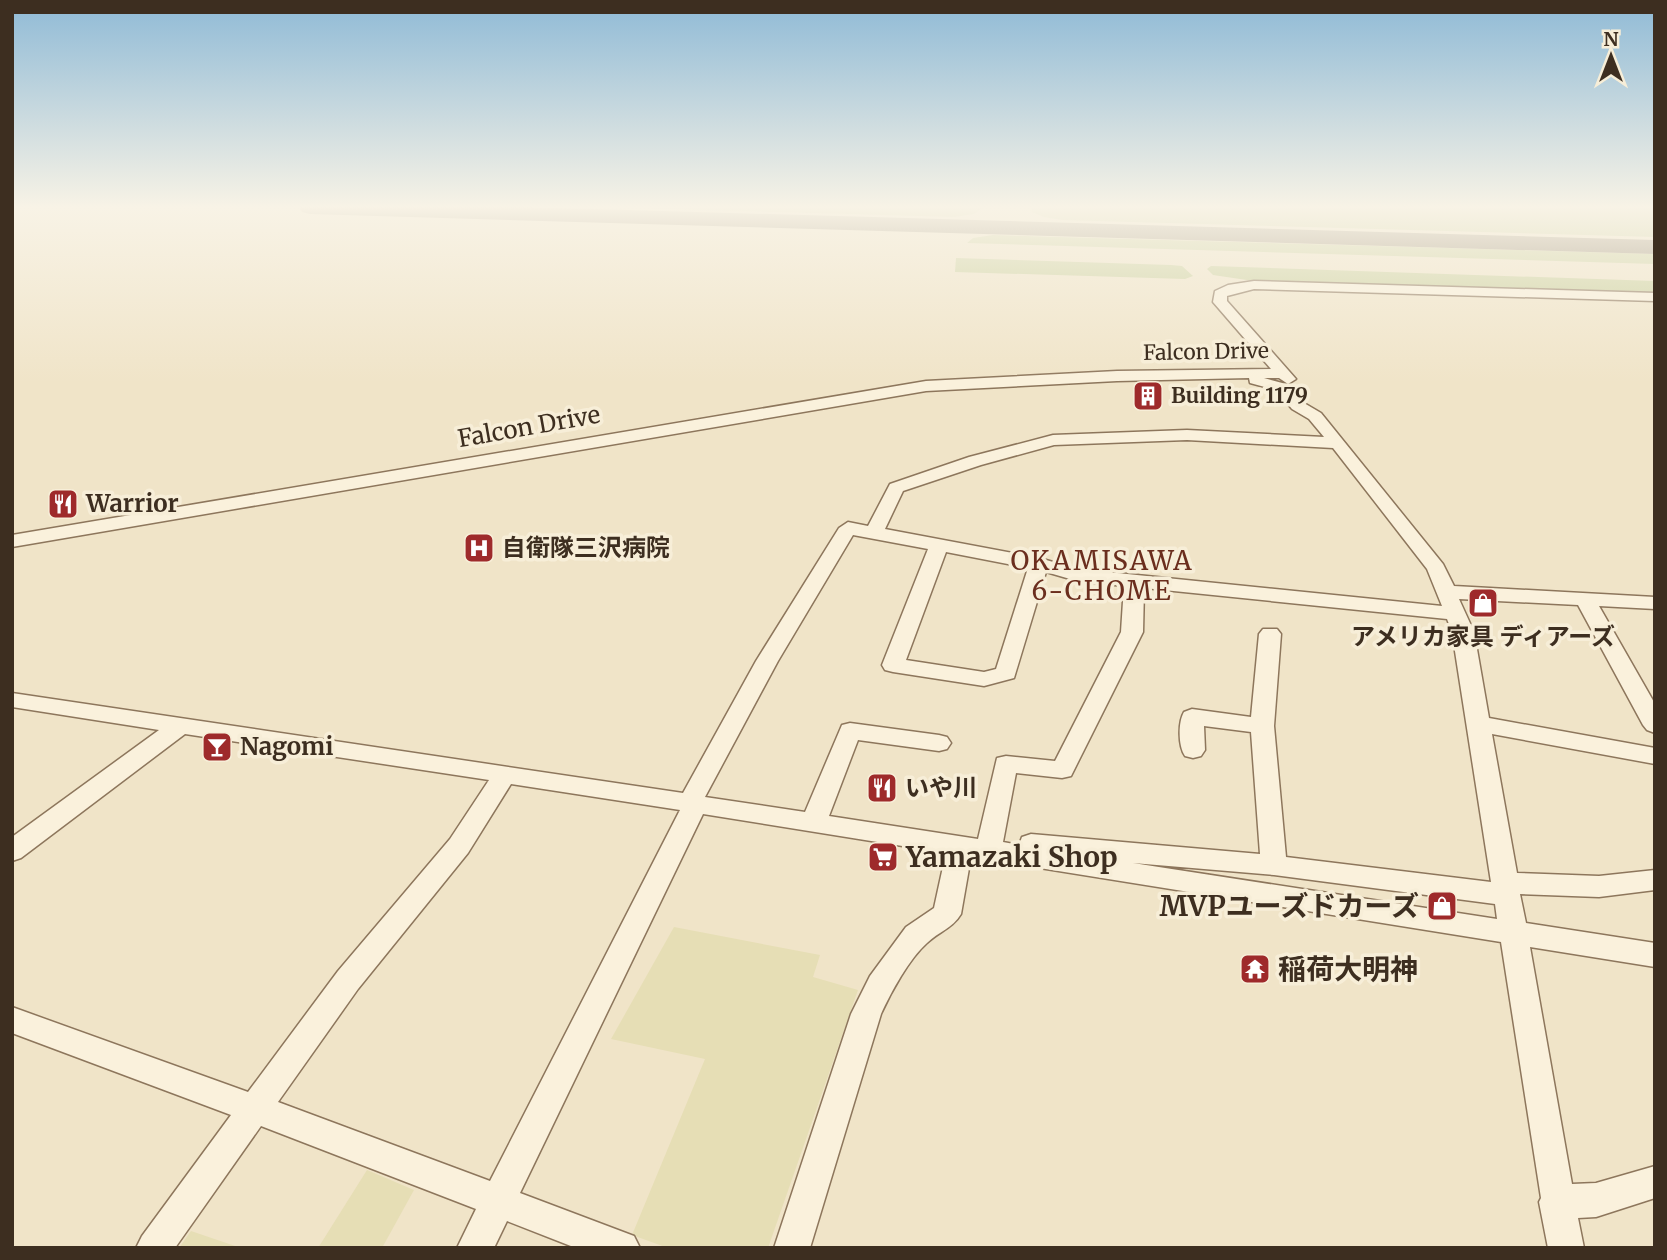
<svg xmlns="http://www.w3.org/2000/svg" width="1667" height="1260" font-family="Merriweather,'Noto Sans JP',serif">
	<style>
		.farmland { fill: #e6deb5 }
		.green { fill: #c9cf9b }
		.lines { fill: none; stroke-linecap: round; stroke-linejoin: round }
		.taxiway { fill: #968974; fill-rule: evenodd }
		.minor-casing { stroke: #8d765c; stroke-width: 3 }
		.minor { fill: #faf1dc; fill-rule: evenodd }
		.labels { text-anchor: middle; stroke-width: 7; stroke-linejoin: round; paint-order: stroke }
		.far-street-label { font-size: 21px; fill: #3d2e20; stroke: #f7eed8 }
		.far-poi-label { font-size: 21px; font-weight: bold; fill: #3d2e20; stroke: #f7eed8; text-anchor: start }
		.street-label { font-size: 24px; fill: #3d2e20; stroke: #f7eed8 }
		.poi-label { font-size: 24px; font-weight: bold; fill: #3d2e20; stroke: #f7eed8; text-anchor: start }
		.neighbourhood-label { font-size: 26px; letter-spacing: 2px; fill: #6b2e1e; stroke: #f7eed8 }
		.near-poi-label { font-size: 28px; font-weight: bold; fill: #3d2e20; stroke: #f7eed8; text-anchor: start }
	</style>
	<rect width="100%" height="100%" fill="#f0e4c8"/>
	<g class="farmland">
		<polygon points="674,927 820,955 813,977 858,990 768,1248 668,1248 632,1235 705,1059 611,1039"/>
		<polygon points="367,1170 414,1190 382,1248 318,1248"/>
		<polygon points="191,1231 241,1248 179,1248"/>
	</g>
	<g class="green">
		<polygon points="604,207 982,207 982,208 974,214 954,217"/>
		<polygon points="1031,207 1655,207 1655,237 1062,220 1044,217 1032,212"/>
		<polygon points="993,235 1655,254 1655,264 967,243 973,238"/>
		<polygon points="956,258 1171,265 1182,266 1193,276 1185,279 955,272"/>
		<polygon points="1211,266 1655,281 1655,295 1267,283 1213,275 1207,269"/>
	</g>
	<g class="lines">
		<polygon class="taxiway" points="299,207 528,207 1655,240 1655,254 310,214 302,212"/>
		<g class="minor-casing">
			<path id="minor" d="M1254,281l401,12v8l-401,-12 -27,7v5l69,78 -8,5 -9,-6h-15l22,6 18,19 17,10 122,151 11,22 201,11v12l-56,-3 56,98v29l-8,-3 -4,-5 -65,-120 -119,-6 15,33 15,86 166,30v16l-163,-30 25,139 82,3 56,-6v20l-56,7 -79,-3 6,29 129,20v24l-125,-20 42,237 24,-1 59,-17v32l-59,19 -18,1 6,30h-36l-9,-46 2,-4 -40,-256 -530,-85 -10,57c-8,14 -23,18 -34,29 -18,16 -36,49 -46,71l-71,234h-36l77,-234 19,-38 36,-49 28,-19 12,-55 -243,-39 -183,379 114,43 6,12h-64l-69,-27 -13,27h-37l19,-39 -215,-83 -86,122h-39l6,-12 89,-121 -219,-82v-26l236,85 90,-121 112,-132 39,-59 -304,-46 -164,124 -9,3v-24l147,-107 -147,-23v-14l671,100 73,-132 83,-133 9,-6 20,4 22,-42 79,-27 84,-22 134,-5 137,7 -15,-18 -17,-10 -16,-19 -26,-7 -1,-5 -132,3 -191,10 -914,156v-12l914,-154 191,-10 154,-2 -58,-67 2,-11 13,-6zM1187,440l146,8 94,121 15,37 -364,-37 -39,-11 -154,-29 18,-38 78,-26 73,-20zM853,535l75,14 -46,116 3,5 8,2 91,14 30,-8 32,-106 31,9 47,5 -3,46 -66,129 -49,-5 -9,2 -19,81 -149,-23 29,-76 81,11 8,-2 4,-6 -4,-6 -8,-2 -89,-12 -8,2 -37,87 -100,-15 73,-136zM946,552l82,16 -32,101 -12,3 -78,-12zM1144,588l303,31 5,13 39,250 -205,-25 -12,-131 7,-92 -4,-5h-14l-4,5 -8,83 -59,-8 -8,3c-6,10 -6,34 1,44l8,2 8,-2 4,-6 -1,-24 47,6 9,122 -229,-20 -9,3 -3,8 -16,-3 13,-69 46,5 9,-2 72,-144zM511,784l169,26 -190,371 -212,-79 80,-113 110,-136zM1133,863l141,12 221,29 2,15z"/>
		</g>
		<use href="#minor" class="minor"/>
	</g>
	<linearGradient id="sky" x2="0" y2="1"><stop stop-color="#8fbad6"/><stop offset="0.54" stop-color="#f8f3e6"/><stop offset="1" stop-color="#f8f3e6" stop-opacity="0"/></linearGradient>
	<rect width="1667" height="383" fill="url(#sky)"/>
	<defs>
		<g id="building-square" transform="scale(1.575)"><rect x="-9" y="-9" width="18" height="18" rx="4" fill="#9e2a2b" stroke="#f7eed8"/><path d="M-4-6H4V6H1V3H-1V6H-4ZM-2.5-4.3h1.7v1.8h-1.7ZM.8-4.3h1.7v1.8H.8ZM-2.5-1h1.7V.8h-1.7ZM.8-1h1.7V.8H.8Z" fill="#fff"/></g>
		<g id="restaurant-square" transform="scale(1.575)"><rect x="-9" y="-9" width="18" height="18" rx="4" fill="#9e2a2b" stroke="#f7eed8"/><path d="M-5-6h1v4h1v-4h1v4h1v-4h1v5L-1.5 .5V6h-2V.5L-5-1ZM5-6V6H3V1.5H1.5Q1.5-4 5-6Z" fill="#fff"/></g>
		<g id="hospital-square" transform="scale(1.575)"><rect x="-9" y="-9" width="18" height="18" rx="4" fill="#9e2a2b" stroke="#f7eed8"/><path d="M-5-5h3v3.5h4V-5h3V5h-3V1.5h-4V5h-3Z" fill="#fff"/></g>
		<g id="shop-square" transform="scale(1.575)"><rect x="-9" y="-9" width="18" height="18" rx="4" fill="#9e2a2b" stroke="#f7eed8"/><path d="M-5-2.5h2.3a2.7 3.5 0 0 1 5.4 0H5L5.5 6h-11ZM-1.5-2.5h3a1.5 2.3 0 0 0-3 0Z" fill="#fff"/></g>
		<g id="bar-square" transform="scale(1.575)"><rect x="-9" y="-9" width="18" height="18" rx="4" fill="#9e2a2b" stroke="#f7eed8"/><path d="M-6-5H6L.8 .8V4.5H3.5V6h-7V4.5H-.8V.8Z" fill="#fff"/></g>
		<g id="supermarket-square" transform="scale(1.575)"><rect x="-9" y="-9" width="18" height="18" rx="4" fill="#9e2a2b" stroke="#f7eed8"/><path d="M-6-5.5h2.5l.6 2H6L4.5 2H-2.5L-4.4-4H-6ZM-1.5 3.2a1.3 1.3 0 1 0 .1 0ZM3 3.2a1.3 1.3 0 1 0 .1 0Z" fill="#fff"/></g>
		<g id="temple-square" transform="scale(1.575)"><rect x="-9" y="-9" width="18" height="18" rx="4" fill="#9e2a2b" stroke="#f7eed8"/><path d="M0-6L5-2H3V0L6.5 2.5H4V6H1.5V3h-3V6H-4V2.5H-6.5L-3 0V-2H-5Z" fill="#fff"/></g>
	</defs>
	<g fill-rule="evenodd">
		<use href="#building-square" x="1148" y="396"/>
		<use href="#restaurant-square" x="63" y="504"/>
		<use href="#hospital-square" x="479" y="548"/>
		<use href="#shop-square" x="1483" y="603"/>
		<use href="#bar-square" x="217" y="747"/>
		<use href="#restaurant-square" x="882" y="788"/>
		<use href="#supermarket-square" x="883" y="857"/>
		<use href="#shop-square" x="1442" y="906"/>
		<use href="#temple-square" x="1255" y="969"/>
	</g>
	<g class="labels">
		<g class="far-street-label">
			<text transform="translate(1206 352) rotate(-1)" y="7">Falcon Drive</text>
		</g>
		<g class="far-poi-label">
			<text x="1171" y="403">Building 1179</text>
		</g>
		<g class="street-label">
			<text transform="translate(529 427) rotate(-10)" y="8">Falcon Drive</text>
		</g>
		<g class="poi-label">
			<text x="86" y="512">Warrior</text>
			<text x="502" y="556">自衛隊三沢病院</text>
			<text x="1483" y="645" text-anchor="middle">アメリカ家具 ディアーズ</text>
			<text x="240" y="755">Nagomi</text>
			<text x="905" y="796">いや川</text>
		</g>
		<g class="neighbourhood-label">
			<text x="1102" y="570">OKAMISAWA<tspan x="1102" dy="30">6-CHOME</tspan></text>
		</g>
		<g class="near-poi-label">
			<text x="906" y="867">Yamazaki Shop</text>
			<text x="1419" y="916" text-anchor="end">MVPユーズドカーズ</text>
			<text x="1278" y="979">稲荷大明神</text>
		</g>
	</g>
	<rect width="1667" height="1260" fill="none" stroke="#3d2e20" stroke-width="28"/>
	<g transform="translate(1611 56)" stroke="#f7eed8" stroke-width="5" paint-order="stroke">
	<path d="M0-5L12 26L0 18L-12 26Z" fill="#3d2e20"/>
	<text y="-10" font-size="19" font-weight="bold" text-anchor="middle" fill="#3d2e20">N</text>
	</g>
</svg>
